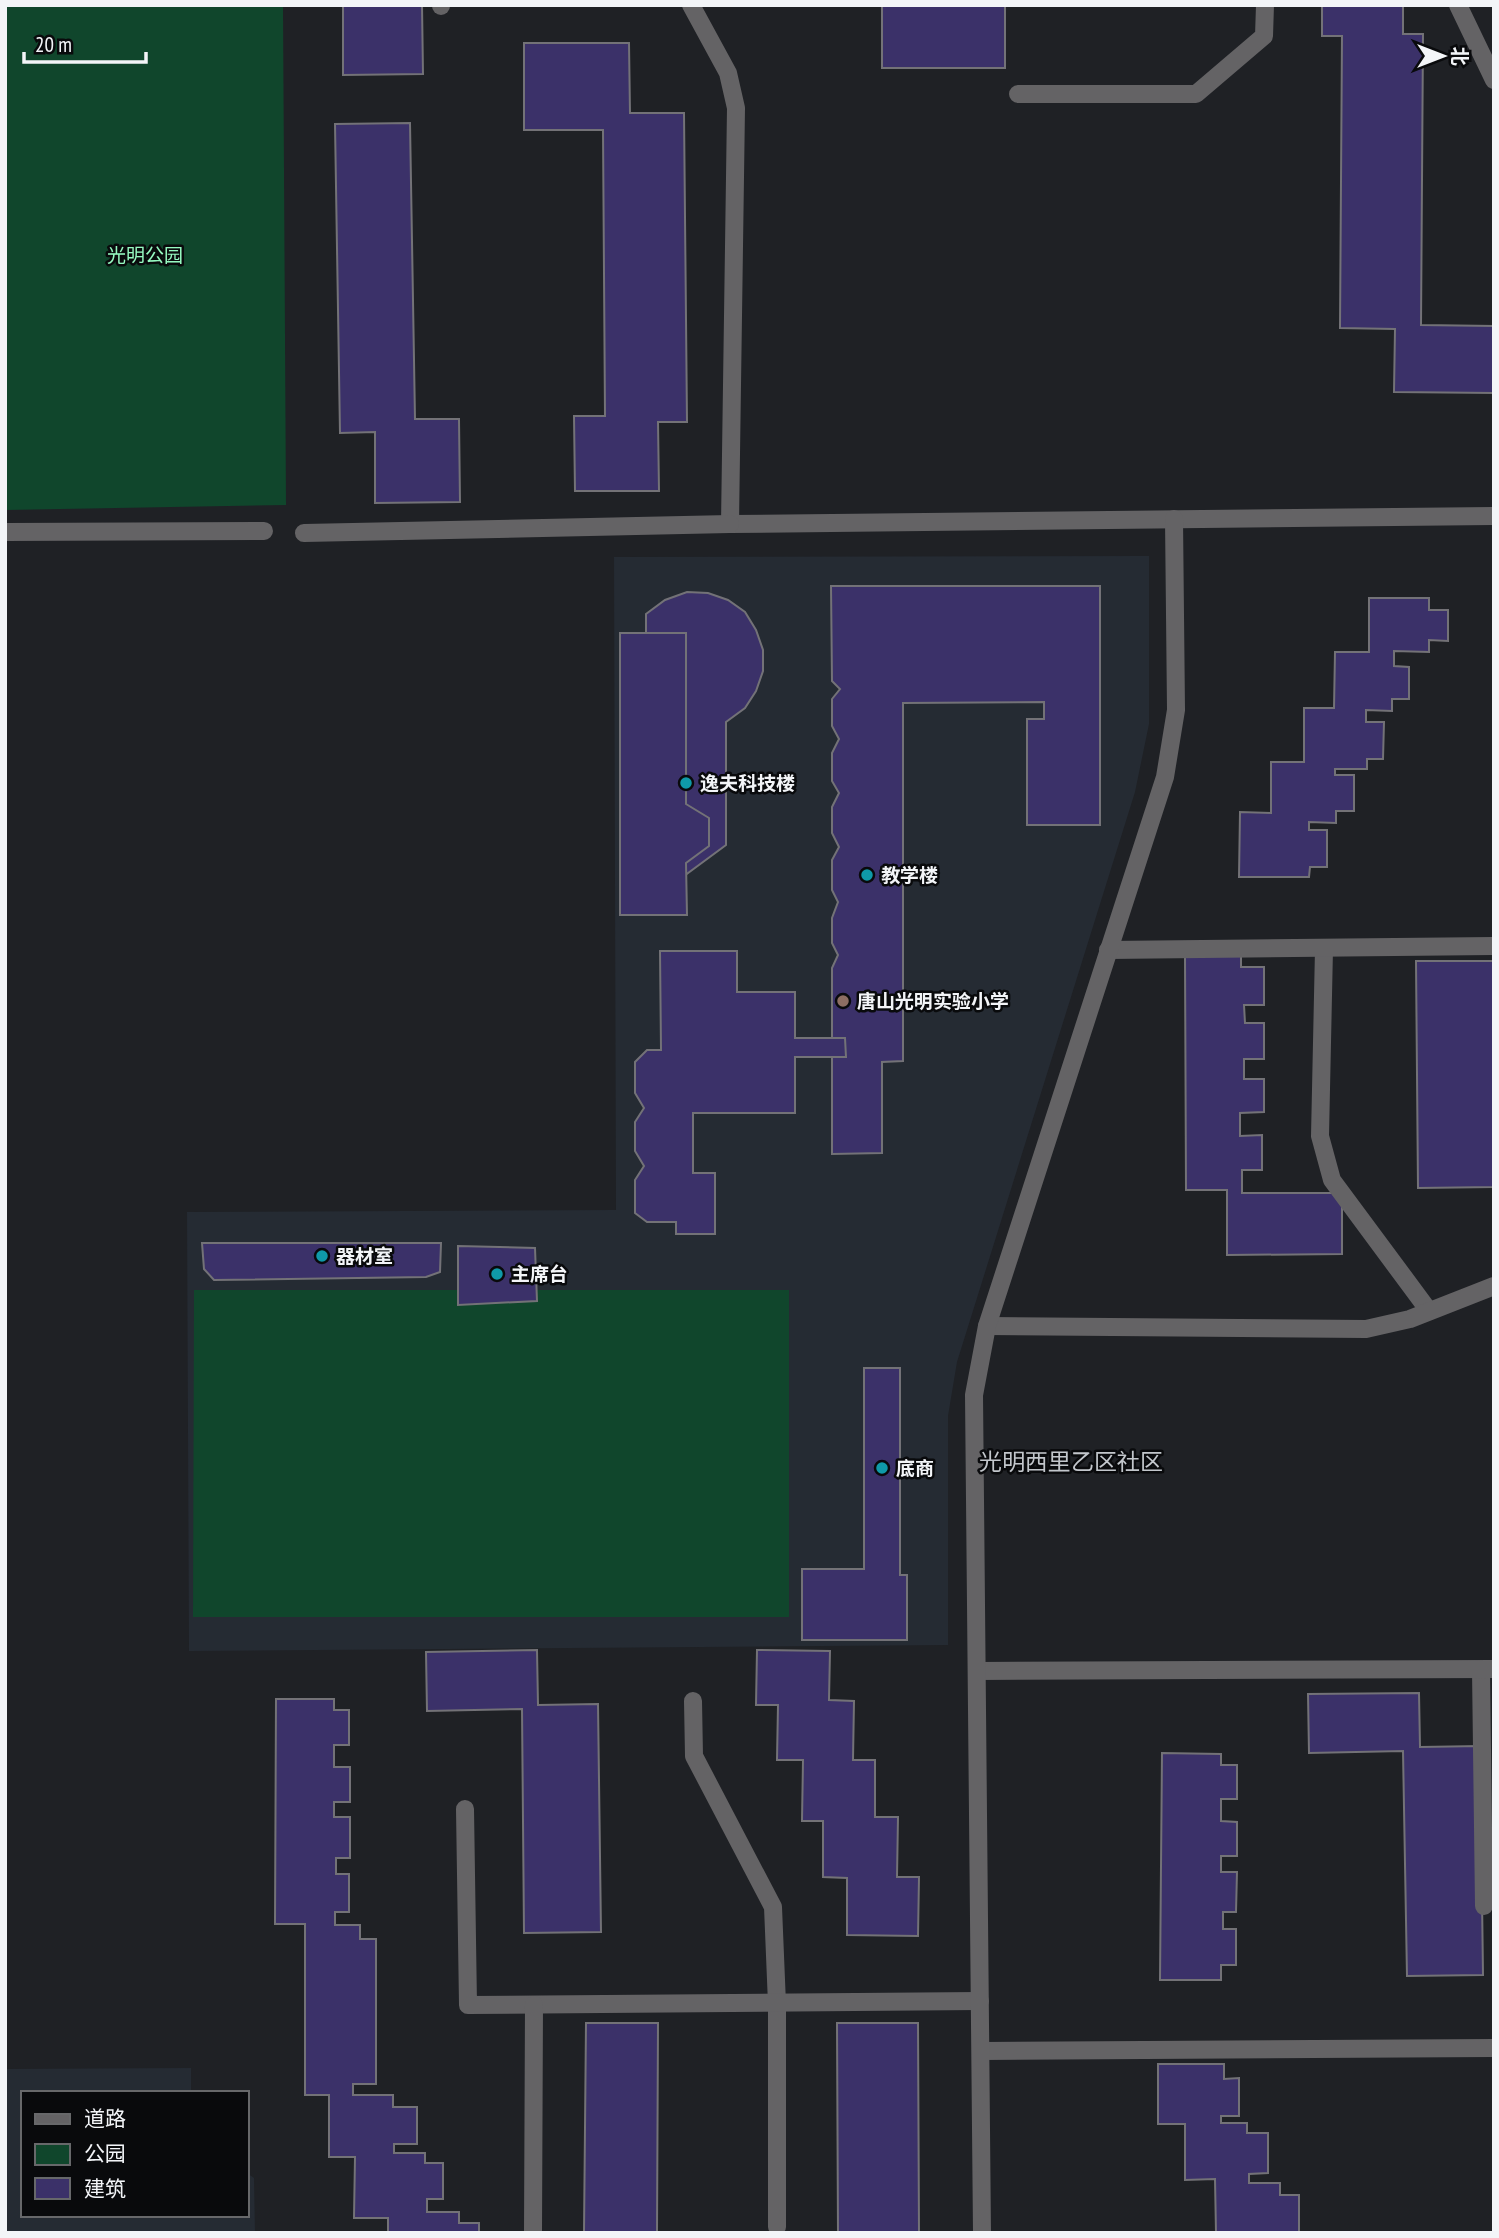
<svg xmlns="http://www.w3.org/2000/svg" width="1499" height="2238" font-family="'PT Sans Narrow','Noto Sans SC',sans-serif">
	<style>
		.built { fill: #252b33 }
		.green { fill: #10462c }
		.building { fill: #3b3169; stroke: #737277; stroke-width: 2 }
		.lines { fill: none; stroke-linecap: round; stroke-linejoin: round }
		.minor { stroke: #646365; stroke-width: 18 }
		.culture-dot { fill: #0f9aa8; stroke: #090a0c; stroke-width: 2.5 }
		.education-dot { fill: #8d6e63; stroke: #090a0c; stroke-width: 2.5 }
		.labels { text-anchor: middle; stroke-width: 5; stroke-linejoin: round; paint-order: stroke }
		.park-label { font-size: 19px; fill: #96fac1; stroke: #090a0c }
		.poi-label { font-size: 19px; font-weight: bold; fill: #f3f5f8; stroke: #090a0c; text-anchor: start }
		.quarter-label { font-size: 23px; fill: #c2c6cb; stroke: #090a0c }
	</style>
	<rect width="100%" height="100%" fill="#1f2125"/>
	<g class="built">
		<polygon points="1149,556 1149,724 1135,792 957,1362 948,1416 948,1645 189,1651 187,1212 616,1210 614,557"/>
		<polygon points="191,2068 191,2093 23,2093 23,2215 247,2215 247,2173 254,2178 255,2233 5,2233 5,2069"/>
	</g>
	<g class="green">
		<polygon points="5,5 283,5 286,505 5,510"/>
		<polygon points="194,1290 789,1290 789,1617 193,1617"/>
	</g>
	<g class="building">
		<polygon points="343,5 422,5 423,74 343,75"/>
		<rect x="882" y="5" width="123" height="63"/>
		<polygon points="1322,5 1403,5 1403,34 1423,34 1421,325 1494,326 1494,393 1394,392 1395,329 1340,328 1342,36 1322,36"/>
		<polygon points="524,43 629,43 630,113 684,113 687,422 658,422 659,491 575,491 574,416 605,416 603,130 524,130"/>
		<polygon points="410,123 415,419 459,419 460,502 375,503 375,432 340,433 335,124"/>
		<polygon points="831,586 1100,586 1100,825 1027,825 1027,719 1044,719 1044,702 903,703 903,1061 882,1062 882,1153 832,1154 832,968 838,955 832,943 832,918 838,902 832,890 832,860 839,847 832,833 832,807 839,793 832,781 832,753 839,739 832,726 832,699 840,689 832,681"/>
		<polygon points="687,592 708,593 728,600 745,612 756,630 763,650 763,671 756,691 745,708 726,722 726,845 646,904 646,614 665,600"/>
		<polygon points="1369,598 1429,598 1429,610 1448,610 1448,641 1429,640 1429,652 1394,651 1394,666 1409,667 1409,699 1392,699 1392,711 1366,710 1366,722 1384,722 1383,759 1367,759 1367,769 1335,769 1335,775 1354,775 1354,811 1336,811 1336,823 1309,822 1309,830 1327,830 1327,867 1310,867 1309,877 1239,877 1240,812 1271,813 1271,762 1304,762 1304,708 1334,708 1335,652 1369,652"/>
		<polygon points="620,633 686,633 686,804 709,818 709,846 686,863 687,915 620,915"/>
		<polygon points="660,951 737,951 737,992 795,992 795,1038 845,1038 846,1057 795,1057 795,1113 693,1113 693,1173 715,1173 715,1234 676,1234 676,1222 647,1222 635,1213 635,1180 644,1166 635,1151 635,1122 644,1108 635,1093 635,1062 647,1050 661,1050"/>
		<polygon points="1185,956 1241,956 1241,967 1264,967 1264,1005 1244,1005 1245,1023 1264,1023 1264,1059 1244,1059 1244,1079 1264,1079 1264,1112 1240,1113 1240,1136 1262,1135 1262,1170 1242,1170 1242,1193 1342,1193 1342,1254 1227,1255 1227,1190 1186,1190"/>
		<polygon points="1416,961 1494,961 1494,1187 1418,1188"/>
		<polygon points="202,1243 441,1243 440,1272 426,1277 214,1280 204,1269"/>
		<polygon points="458,1246 535,1248 537,1301 458,1305"/>
		<polygon points="864,1368 900,1368 900,1575 907,1575 907,1640 802,1640 802,1569 864,1569"/>
		<polygon points="537,1650 538,1705 598,1704 601,1932 524,1933 522,1709 427,1711 426,1652"/>
		<polygon points="757,1650 830,1651 829,1700 854,1701 853,1760 875,1760 875,1817 898,1817 897,1877 919,1877 918,1936 847,1935 847,1878 823,1877 823,1821 802,1821 803,1760 777,1760 778,1705 756,1705"/>
		<polygon points="1419,1693 1420,1747 1480,1746 1483,1975 1407,1976 1403,1751 1309,1753 1308,1694"/>
		<polygon points="276,1699 334,1699 334,1710 349,1710 349,1745 334,1745 334,1767 350,1767 350,1802 334,1802 334,1817 350,1817 350,1858 336,1858 336,1874 349,1874 349,1912 335,1912 335,1925 360,1925 360,1939 376,1939 376,2084 353,2084 353,2095 393,2095 393,2107 417,2107 417,2144 394,2144 394,2153 425,2153 425,2163 443,2163 443,2199 427,2199 427,2212 459,2212 459,2223 479,2223 479,2233 388,2233 388,2218 354,2218 355,2157 329,2157 329,2095 305,2095 305,1924 275,1924"/>
		<polygon points="1162,1753 1221,1754 1221,1765 1237,1765 1237,1799 1221,1799 1221,1821 1237,1822 1237,1856 1221,1856 1221,1872 1237,1872 1236,1912 1223,1912 1223,1929 1236,1929 1236,1965 1221,1965 1221,1980 1160,1980"/>
		<polygon points="586,2023 658,2023 657,2233 584,2233"/>
		<polygon points="837,2023 918,2023 919,2233 838,2233"/>
		<polygon points="1158,2064 1224,2064 1224,2079 1239,2078 1239,2116 1221,2116 1221,2123 1247,2123 1247,2133 1268,2133 1268,2173 1249,2174 1249,2183 1280,2183 1280,2195 1299,2195 1299,2233 1216,2233 1215,2179 1185,2180 1185,2124 1158,2124"/>
	</g>
	<g class="lines">
		<g class="minor">
			<polyline points="441,5 441,6"/>
			<polyline points="691,5 728,73 736,108 730,524 1494,516"/>
			<polyline points="1458,5 1494,80"/>
			<polyline points="1018,94 1196,94 1264,36 1265,5"/>
			<polyline points="5,532 264,531"/>
			<polyline points="304,533 730,524"/>
			<polyline points="1324,949 1320,1136 1332,1180 1429,1311"/>
			<polyline points="1108,950 1494,946"/>
			<polyline points="987,1326 1366,1329 1410,1319 1494,1286"/>
			<polyline points="1481,1670 1484,1906"/>
			<polyline points="977,1671 1494,1669"/>
			<polyline points="693,1701 694,1756 773,1907 777,2004 777,2227"/>
			<polyline points="465,1809 468,2005 980,2001"/>
			<polyline points="981,2051 1494,2048"/>
			<polyline points="533,2233 534,2005"/>
			<polyline points="982,2233 974,1395 987,1326 1165,777 1176,710 1174,519"/>
		</g>
	</g>
	<g class="culture-dot">
		<circle cx="686" cy="783" r="7"/>
		<circle cx="867" cy="875" r="7"/>
		<circle cx="322" cy="1256" r="7"/>
		<circle cx="497" cy="1274" r="7"/>
		<circle cx="882" cy="1468" r="7"/>
	</g>
	<circle class="education-dot" cx="843" cy="1001" r="7"/>
	<g class="labels">
		<g class="park-label">
			<text x="145" y="262">光明公园</text>
		</g>
		<g class="poi-label">
			<text x="700" y="790">逸夫科技楼</text>
			<text x="881" y="882">教学楼</text>
			<text x="857" y="1008">唐山光明实验小学</text>
			<text x="336" y="1263">器材室</text>
			<text x="511" y="1281">主席台</text>
			<text x="896" y="1475">底商</text>
		</g>
		<g class="quarter-label">
			<text x="1071" y="1470">光明西里乙区社区</text>
		</g>
	</g>
	<rect width="1499" height="2238" fill="none" stroke="#f3f5f8" stroke-width="14"/>
	<rect x="21" y="2091" width="228" height="126" fill="#090a0c" stroke="#67686a" stroke-width="2"/>
	<rect x="35" y="2114" width="35" height="10" fill="#646365" stroke="#67686a" stroke-width="2"/>
	<text x="84" y="2126" font-size="21" fill="#f3f5f8">道路</text>
	<rect x="35" y="2144" width="35" height="21" fill="#10462c" stroke="#67686a" stroke-width="2"/>
	<text x="84" y="2161" font-size="21" fill="#f3f5f8">公园</text>
	<rect x="35" y="2178" width="35" height="21" fill="#3b3169" stroke="#67686a" stroke-width="2"/>
	<text x="84" y="2196" font-size="21" fill="#f3f5f8">建筑</text>
	<g transform="translate(1443 56) rotate(90)" stroke="#090a0c" stroke-width="5" paint-order="stroke">
	<path d="M0-5L12 26L0 18L-12 26Z" fill="#f3f5f8"/>
	<text y="-10" font-size="19" font-weight="bold" text-anchor="middle" fill="#f3f5f8">北</text>
	</g>
	<path d="M24 52v10h122v-10" fill="none" stroke="#f3f5f8" stroke-width="3.5"/>
	<text x="35" y="52" font-size="21" fill="#f3f5f8" stroke="#090a0c" stroke-width="5" paint-order="stroke">20 m</text>
</svg>
